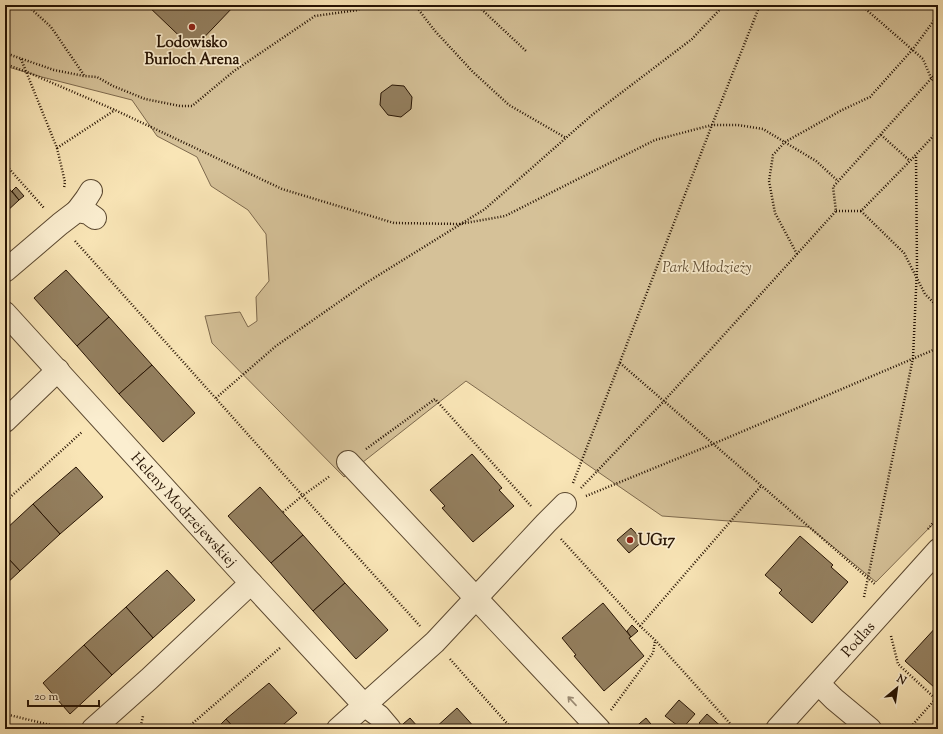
<svg xmlns="http://www.w3.org/2000/svg" width="943" height="734" font-family="'Sorts Mill Goudy',serif">
	<style>
		.green { fill: #d5c198; stroke: #7e6a4e }
		.building { fill: #948060; stroke: #261303 }
		.lines { fill: none; stroke-linecap: round; stroke-linejoin: round }
		.minor-casing { stroke: #5b4830; stroke-width: 24 }
		.path { stroke: #261303; stroke-width: 2.5; stroke-dasharray: 1 2; stroke-linecap: butt }
		.minor { stroke: #fbeed0; stroke-width: 22 }
		.oneway { stroke: #9b8b74 }
		.poi-dot { fill: #8f2418; stroke: #fbeed0; stroke-width: 1.5 }
		.labels { text-anchor: middle; stroke-width: 3.5; stroke-linejoin: round; paint-order: stroke }
		.poi-label { font-size: 15px; font-weight: bold; fill: #261303; stroke: #fbeed0 }
		.park-label { font-size: 15px; font-style: italic; fill: #635037; stroke: #fbeed0 }
		.street-label { font-size: 15px; fill: #261303; stroke: #fbeed0 }
	</style>
	<rect width="100%" height="100%" fill="#f9e5b6"/>
	<filter id="stains"><feTurbulence type="fractalNoise" baseFrequency=".005" numOctaves="4"/><feColorMatrix values="0 0 0 0 .2 0 0 0 0 .09 0 0 0 0 .02 0 0 0 .5 -.17"/></filter>
	<radialGradient id="worn" r=".72"><stop offset=".6" stop-color="#630" stop-opacity="0"/><stop offset="1" stop-color="#630" stop-opacity=".3"/></radialGradient>
	<polygon class="green" points="5,5 938,5 938,519 876,582 809,527 662,516 466,381 344,477 212,343 205,316 240,312 248,327 257,321 256,297 269,281 266,234 248,210 211,186 197,157 157,136 132,100 42,77 5,66"/>
	<g class="building">
		<polygon points="147,5 235,5 193,49"/>
		<polygon points="392,85 404,86 412,97 411,109 401,117 388,115 380,105 381,93"/>
		<polygon points="5,184 19,200 5,213"/>
		<polygon points="16,187 24,196 19,200 12,191"/>
		<polygon points="66,270 109,317 77,346 34,298"/>
		<polygon points="109,317 152,365 119,394 77,346"/>
		<polygon points="152,365 195,413 163,442 119,394"/>
		<polygon points="472,454 502,488 499,490 514,506 473,542 442,508 445,506 430,490"/>
		<polygon points="76,467 103,497 60,534 33,504"/>
		<polygon points="260,487 303,535 271,563 228,516"/>
		<polygon points="33,504 60,534 20,571 5,555 5,530"/>
		<polygon points="631,528 643,541 629,553 617,540"/>
		<polygon points="303,535 345,583 313,611 271,563"/>
		<polygon points="800,536 833,565 831,567 848,582 812,623 779,593 782,590 765,575"/>
		<polygon points="5,555 20,571 5,585"/>
		<polygon points="167,570 195,600 153,638 126,607"/>
		<polygon points="345,583 388,630 356,659 313,611"/>
		<polygon points="603,603 631,637 629,638 644,656 604,691 574,656 576,655 562,638"/>
		<polygon points="126,607 153,638 112,675 84,645"/>
		<polygon points="632,625 638,631 631,637 627,631"/>
		<polygon points="938,625 938,685 935,688 905,661"/>
		<polygon points="84,645 112,675 70,714 43,683"/>
		<polygon points="269,683 297,713 278,729 235,729 226,719"/>
		<polygon points="679,700 695,714 682,729 665,716"/>
		<polygon points="457,708 476,729 434,729"/>
		<polygon points="707,714 724,729 706,729 699,723"/>
		<polygon points="410,718 418,727 416,729 408,729 403,724"/>
		<polygon points="646,718 655,729 633,729"/>
		<polygon points="226,719 235,729 216,729"/>
	</g>
	<g class="lines">
		<g class="minor-casing">
			<g id="minor">
				<polyline points="77,211 86,199 91,191"/>
				<polyline points="5,271 60,224 77,211 88,213 95,218"/>
				<path id="s1" d="M5,313l246,270 113,122 15,11 11,13"/>
				<polyline points="5,421 58,370"/>
				<polyline points="348,462 599,729"/>
				<polyline points="819,684 834,699 870,729"/>
				<polyline points="93,729 149,679 251,583"/>
				<polyline points="338,729 435,642 546,523 565,504"/>
				<path id="s2" d="M777,729l161,-179"/>
			</g>
		</g>
		<g class="path">
			<polyline points="27,5 51,27 84,75"/>
			<polyline points="415,5 435,31 473,72 509,105 566,138"/>
			<polyline points="477,5 526,51"/>
			<polyline points="861,5 923,59 931,78 938,85"/>
			<polyline points="5,53 54,70 84,76 97,77 113,86 145,99 180,106 192,106 234,71 315,16 358,10 366,5"/>
			<polyline points="21,59 57,148 115,110"/>
			<polyline points="5,64 27,72 115,110 282,189 394,223 460,224 505,216 655,140 712,125 738,125 763,129 816,161 838,181"/>
			<polyline points="881,135 910,161"/>
			<polyline points="57,148 65,182 64,188"/>
			<polyline points="5,164 44,208"/>
			<polyline points="836,211 861,211 910,161 938,131"/>
			<polyline points="861,211 904,253 925,294 938,307"/>
			<path d="M75,241c115,128 229,257 345,385"/>
			<polyline points="797,254 775,213 769,181 773,155 785,142 842,110 870,97 913,49 938,15"/>
			<polyline points="620,363 876,585"/>
			<polyline points="216,398 276,346 366,283 485,209 592,115 692,39 724,5"/>
			<polyline points="366,449 435,399 531,506"/>
			<polyline points="573,483 712,125 760,5"/>
			<polyline points="581,488 664,401 836,211 833,187 938,71"/>
			<polyline points="586,496 713,444 938,348"/>
			<polyline points="5,502 82,432"/>
			<polyline points="283,512 302,496 330,476"/>
			<polyline points="928,529 938,517"/>
			<polyline points="561,539 640,626 655,640 735,729"/>
			<polyline points="864,597 913,358 917,268 916,155"/>
			<polyline points="640,626 761,486"/>
			<polyline points="891,636 898,664 938,701"/>
			<polyline points="450,659 512,729"/>
			<polyline points="611,710 653,653 655,641"/>
			<polyline points="5,714 67,729"/>
			<polyline points="5,727 7,729"/>
			<polyline points="140,729 143,716"/>
			<polyline points="186,729 280,648"/>
			<polyline points="909,729 938,696"/>
		</g>
		<use href="#minor" class="minor"/>
	</g>
	<defs><path id="oneway-shaft" d="M-6 0H5M1.5-3L5.5 0L1.5 3" fill="none" stroke-width="1.6" stroke-linecap="round" stroke-linejoin="round"/></defs>
	<use class="oneway" href="#oneway-shaft" transform="translate(572 701) rotate(-133)"/>
	<g class="poi-dot">
		<circle cx="192" cy="27" r="4"/>
		<circle cx="630" cy="540" r="4"/>
	</g>
	<g class="labels">
		<g class="poi-label">
			<text x="192" y="47">Lodowisko<tspan x="192" dy="17">Burloch Arena</tspan></text>
			<text x="638" y="545" text-anchor="start">UG17</text>
		</g>
		<g class="park-label">
			<text x="707" y="272">Park Młodzieży</text>
		</g>
		<g class="street-label">
			<text dy="5" stroke="none"><textPath href="#s1" startOffset="266">Heleny Modrzejewskiej</textPath></text>
			<text dy="5" stroke="none"><textPath href="#s2" startOffset="121">Podlas</textPath></text>
		</g>
	</g>
	<rect width="943" height="734" fill="none" stroke="#f9e5b6" stroke-width="20"/>
	<rect x="6" y="6" width="931" height="722" fill="none" stroke="#261303" stroke-width="2"/>
	<rect x="10" y="10" width="923" height="714" fill="none" stroke="#261303"/>
	<g transform="translate(897 688) rotate(29)" stroke="#fbeed0" stroke-width="3" paint-order="stroke">
	<path d="M0-3L7 15L0 10L-7 15Z" fill="#261303"/>
	<text y="-6" font-size="11" font-weight="bold" text-anchor="middle" fill="#261303">N</text>
	</g>
	<path d="M28 700v6h71v-6" fill="none" stroke="#261303" stroke-width="2"/>
	<text x="34" y="700" font-size="12" fill="#261303" stroke="#fbeed0" stroke-width="3" paint-order="stroke">20 m</text>
	<rect width="100%" height="100%" filter="url(#stains)"/>
	<rect width="100%" height="100%" fill="url(#worn)"/>
</svg>
